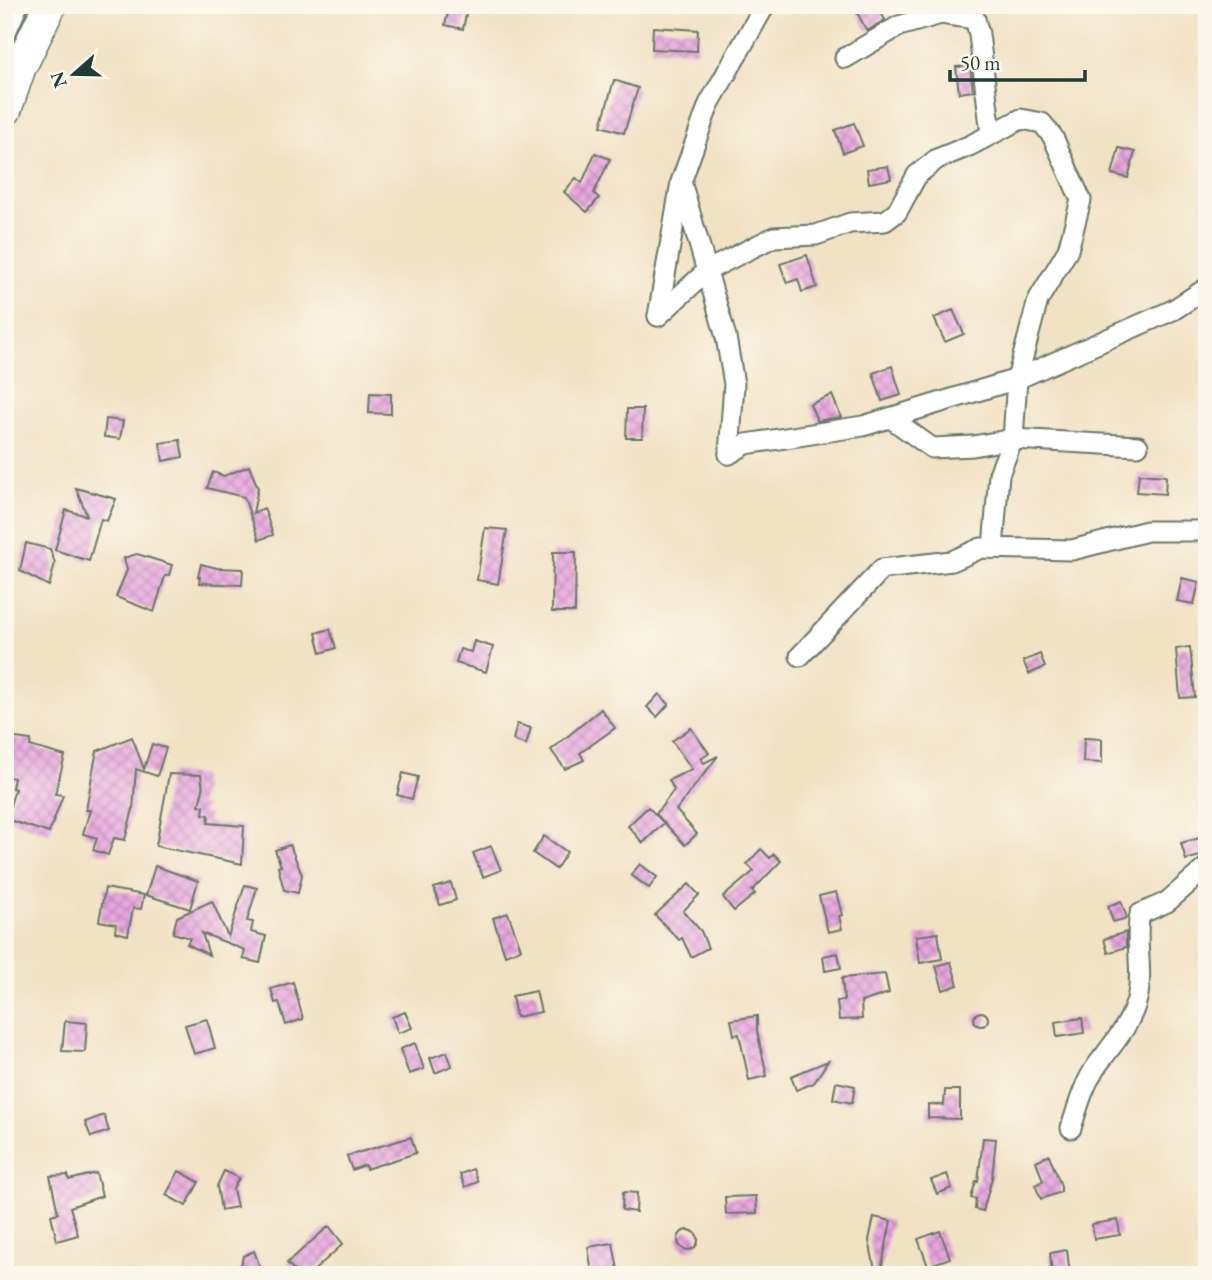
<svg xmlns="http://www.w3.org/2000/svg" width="1212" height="1280" font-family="'EB Garamond',serif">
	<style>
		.building { fill: url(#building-cross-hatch) }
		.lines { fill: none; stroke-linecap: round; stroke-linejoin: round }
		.street-casing { stroke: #687766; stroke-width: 23 }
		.primary-casing { stroke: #687766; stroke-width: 35 }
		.street { stroke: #fff; stroke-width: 19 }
		.primary { stroke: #fff; stroke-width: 32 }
	</style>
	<defs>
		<pattern id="building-cross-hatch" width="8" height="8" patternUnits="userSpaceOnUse" patternTransform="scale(1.75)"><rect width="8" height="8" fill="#e8a5df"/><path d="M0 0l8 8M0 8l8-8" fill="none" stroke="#bb88b6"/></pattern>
	</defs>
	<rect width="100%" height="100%" fill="#fbf7ec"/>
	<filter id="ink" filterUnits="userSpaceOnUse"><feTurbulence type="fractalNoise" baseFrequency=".0143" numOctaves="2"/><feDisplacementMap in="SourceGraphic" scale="14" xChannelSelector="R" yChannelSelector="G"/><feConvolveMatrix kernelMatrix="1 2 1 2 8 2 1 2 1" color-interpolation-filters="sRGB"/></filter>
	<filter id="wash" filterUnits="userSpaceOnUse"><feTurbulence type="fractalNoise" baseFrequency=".00686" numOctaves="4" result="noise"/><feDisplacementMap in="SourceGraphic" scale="28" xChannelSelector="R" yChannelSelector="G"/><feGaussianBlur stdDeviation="1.57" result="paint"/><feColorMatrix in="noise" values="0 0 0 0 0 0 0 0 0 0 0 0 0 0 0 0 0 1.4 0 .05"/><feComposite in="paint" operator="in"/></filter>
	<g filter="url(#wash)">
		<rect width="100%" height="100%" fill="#f1e2c4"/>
		<g id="blocks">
			<g class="building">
				<polygon points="450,5 468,5 463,29 445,25"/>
				<polygon points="853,5 877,5 885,20 867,31"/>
				<polygon points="653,27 698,30 697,51 652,49"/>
				<polygon points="970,66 973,91 959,93 956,67"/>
				<polygon points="614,80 638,88 624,133 601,126"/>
				<polygon points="854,123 863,146 843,153 835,130"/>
				<polygon points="1119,148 1135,152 1128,178 1112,174"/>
				<polygon points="595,153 610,159 594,193 599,198 587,212 564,192 576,178 582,183"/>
				<polygon points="888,166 891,179 869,183 867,169"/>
				<polygon points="807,255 817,287 802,292 798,279 787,283 780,264"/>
				<polygon points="953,310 964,334 945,342 934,318"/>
				<polygon points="892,366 901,395 882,401 873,373"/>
				<polygon points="370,393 391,394 391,414 369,413"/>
				<polygon points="832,395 841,417 817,421 810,404"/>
				<polygon points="627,409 643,409 642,438 626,438"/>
				<polygon points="106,419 123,421 120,439 104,437"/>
				<polygon points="180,440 183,457 163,461 160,443"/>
				<polygon points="249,466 258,488 253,513 264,508 273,535 259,540 244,497 207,488 213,472 224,476"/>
				<polygon points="1139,474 1166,476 1165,494 1137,492"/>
				<polygon points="76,488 116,499 107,521 101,519 89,561 55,550 66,510 87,516"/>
				<polygon points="485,528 507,530 498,584 477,580"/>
				<polygon points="26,543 50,549 55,563 49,586 20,571"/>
				<polygon points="553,552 576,552 575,612 552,612"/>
				<polygon points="137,554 172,565 169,575 165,576 154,612 116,597 127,570 124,558"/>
				<polygon points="201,564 217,568 243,569 242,585 199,583 200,577 198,577"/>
				<polygon points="1182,578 1199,582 1194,604 1177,601"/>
				<polygon points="330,629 336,648 321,653 316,633"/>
				<polygon points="474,641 493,647 486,672 456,663 460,649 471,652"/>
				<polygon points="1190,647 1195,697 1180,698 1176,649"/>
				<polygon points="1040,654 1045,667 1029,674 1023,661"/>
				<polygon points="659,694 669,704 657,717 647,707"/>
				<polygon points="601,709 615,728 580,753 584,760 565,769 551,750"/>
				<polygon points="517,724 531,728 526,745 513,740"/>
				<polygon points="691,728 709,753 701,759 704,763 718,756 676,810 697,834 685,845 656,814 674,790 669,780 692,769 672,741"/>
				<polygon points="8,737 31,740 30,746 65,756 55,794 63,795 49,833 6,819 15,789 12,788 14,778 5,776 10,753 5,752"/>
				<polygon points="132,737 144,769 152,744 166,748 157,776 136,769 133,809 125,840 114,838 108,855 93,850 97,838 83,834 90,810 86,810 93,770 97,751"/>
				<polygon points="1084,738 1102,739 1102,763 1083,762"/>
				<polygon points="403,773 418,777 412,799 397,795"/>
				<polygon points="169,774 201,775 203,790 199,805 204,806 203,814 209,815 208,823 244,826 242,864 156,846"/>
				<polygon points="648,807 664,823 643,843 628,826"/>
				<polygon points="544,836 567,852 556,869 533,853"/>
				<polygon points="1207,836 1207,854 1186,860 1181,843"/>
				<polygon points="290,845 302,875 298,893 284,890 278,867 281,866 275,850"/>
				<polygon points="491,846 501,870 483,877 473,853"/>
				<polygon points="761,849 770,858 774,854 781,861 752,891 755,894 734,911 723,897 754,871 747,864"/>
				<polygon points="640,864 657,877 649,888 631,875"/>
				<polygon points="155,866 198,881 190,909 146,895"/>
				<polygon points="451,883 456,900 440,905 434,888"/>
				<polygon points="689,884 699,895 683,911 701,931 708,948 691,957 682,938 679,940 655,915"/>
				<polygon points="245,885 257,888 247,921 253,922 251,932 266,936 260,963 243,959 245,950 202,933 209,955 187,944 190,938 173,933 177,917 212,901 228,937"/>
				<polygon points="105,888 144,895 141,909 133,908 128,935 115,932 116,924 99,921"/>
				<polygon points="836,892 842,915 839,916 842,929 828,932 819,896"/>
				<polygon points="1121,901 1127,918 1113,922 1108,906"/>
				<polygon points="508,913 521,949 505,955 493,918"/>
				<polygon points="1126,932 1126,947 1108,953 1104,939"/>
				<polygon points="938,933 942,959 920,963 916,936"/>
				<polygon points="838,953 841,968 825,971 823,956"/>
				<polygon points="951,962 958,985 943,990 936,966"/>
				<polygon points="885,974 889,993 861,1002 862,1019 839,1020 837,1001 844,1000 842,978"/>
				<polygon points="293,982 303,1019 286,1025 279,1002 275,1003 271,989"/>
				<polygon points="536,991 541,1012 516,1017 512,996"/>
				<circle cx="981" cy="1019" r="7"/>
				<polygon points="405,1012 412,1028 398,1033 392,1017"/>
				<polygon points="757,1016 757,1031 767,1076 749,1080 739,1034 734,1035 731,1020"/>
				<polygon points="1082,1018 1084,1033 1057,1037 1055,1022"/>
				<polygon points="207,1019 215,1048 194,1054 185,1025"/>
				<polygon points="65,1021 87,1023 85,1052 62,1051"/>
				<polygon points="415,1043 424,1069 409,1074 400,1049"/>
				<polygon points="447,1052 452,1066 435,1073 430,1058"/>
				<polygon points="828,1061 814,1083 796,1090 791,1076"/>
				<polygon points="836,1082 855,1086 852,1103 833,1099"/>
				<polygon points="945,1090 960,1090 960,1119 928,1118 928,1104 944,1105"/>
				<polygon points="104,1115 109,1131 91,1137 85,1122"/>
				<polygon points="411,1137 416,1153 366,1169 365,1165 352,1170 347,1156"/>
				<polygon points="983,1138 996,1139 992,1178 983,1211 975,1209 976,1199 971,1198 976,1181 978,1182"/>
				<polygon points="1049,1155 1061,1186 1061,1192 1041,1199 1035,1185 1043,1181 1036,1161"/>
				<polygon points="473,1169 478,1182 465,1187 460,1174"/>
				<polygon points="179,1171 199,1182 186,1206 166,1195"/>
				<polygon points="224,1171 239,1178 233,1189 237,1207 221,1210 217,1186"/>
				<polygon points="96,1173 102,1196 70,1207 78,1235 57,1241 51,1215 58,1213 50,1176 68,1175 69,1180"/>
				<polygon points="947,1174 952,1188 937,1194 931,1180"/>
				<polygon points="623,1192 637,1193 636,1212 622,1210"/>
				<polygon points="756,1196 757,1213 726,1214 725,1197"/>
				<polygon points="874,1217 891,1221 880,1275 876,1275 869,1240"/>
				<polygon points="1118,1220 1120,1235 1094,1239 1092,1224"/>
				<polygon points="329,1226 343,1244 309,1275 299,1275 287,1263"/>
				<circle cx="688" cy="1240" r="10"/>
				<polygon points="940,1231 950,1258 928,1266 918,1239"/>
				<polygon points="613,1243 618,1270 592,1273 588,1247"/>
				<polygon points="1067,1250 1070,1275 1052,1275 1050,1253"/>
				<polygon points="254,1251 263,1275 239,1275 243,1256"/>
			</g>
		</g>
	</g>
	<g filter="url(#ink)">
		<use href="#blocks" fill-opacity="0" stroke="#687766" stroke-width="2"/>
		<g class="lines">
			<g class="street-casing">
				<g id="street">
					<polyline points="5,34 18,5"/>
					<polyline points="845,58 899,26 941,14 975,19 979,34 991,134"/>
					<polyline points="682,185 726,337 734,384 729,454"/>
					<polyline points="658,316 708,270 774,237 816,235 850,223 885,221 897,212 917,175 937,159 969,146 1021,119 1042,123 1053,137 1081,200 1068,250 1038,300 1017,379 1013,439 973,446 932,448 892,419"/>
					<polyline points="658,316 681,182 709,104 765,5"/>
					<polyline points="729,454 746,444 863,426 1017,379 1173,310 1207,288"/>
					<polyline points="993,548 999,474 1013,439 1138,446"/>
					<polyline points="800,656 882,569 952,561 981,548 1072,550 1147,531 1207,531"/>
					<path d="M1071,1128c7,-22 13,-45 27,-64 15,-20 33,-40 39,-65 7,-28 -3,-58 3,-85l27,-12 40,-35"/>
				</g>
			</g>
			<g class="primary-casing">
				<polyline id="primary" points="5,110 19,69 50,5"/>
			</g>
			<use href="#street" class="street"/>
			<use href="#primary" class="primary"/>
		</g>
	</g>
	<rect width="1212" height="1280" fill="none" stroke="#fbf7ec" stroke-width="28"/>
	<g transform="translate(74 74) rotate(250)" stroke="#fbf7ec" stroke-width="5" paint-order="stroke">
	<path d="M0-5L12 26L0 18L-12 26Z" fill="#1f3d34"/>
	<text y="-10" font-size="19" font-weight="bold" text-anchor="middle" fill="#1f3d34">N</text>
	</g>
	<path d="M950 70v10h135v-10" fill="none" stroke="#1f3d34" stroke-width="3.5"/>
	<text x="960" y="70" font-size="21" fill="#1f3d34" stroke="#fbf7ec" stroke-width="5" paint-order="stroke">50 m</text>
</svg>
